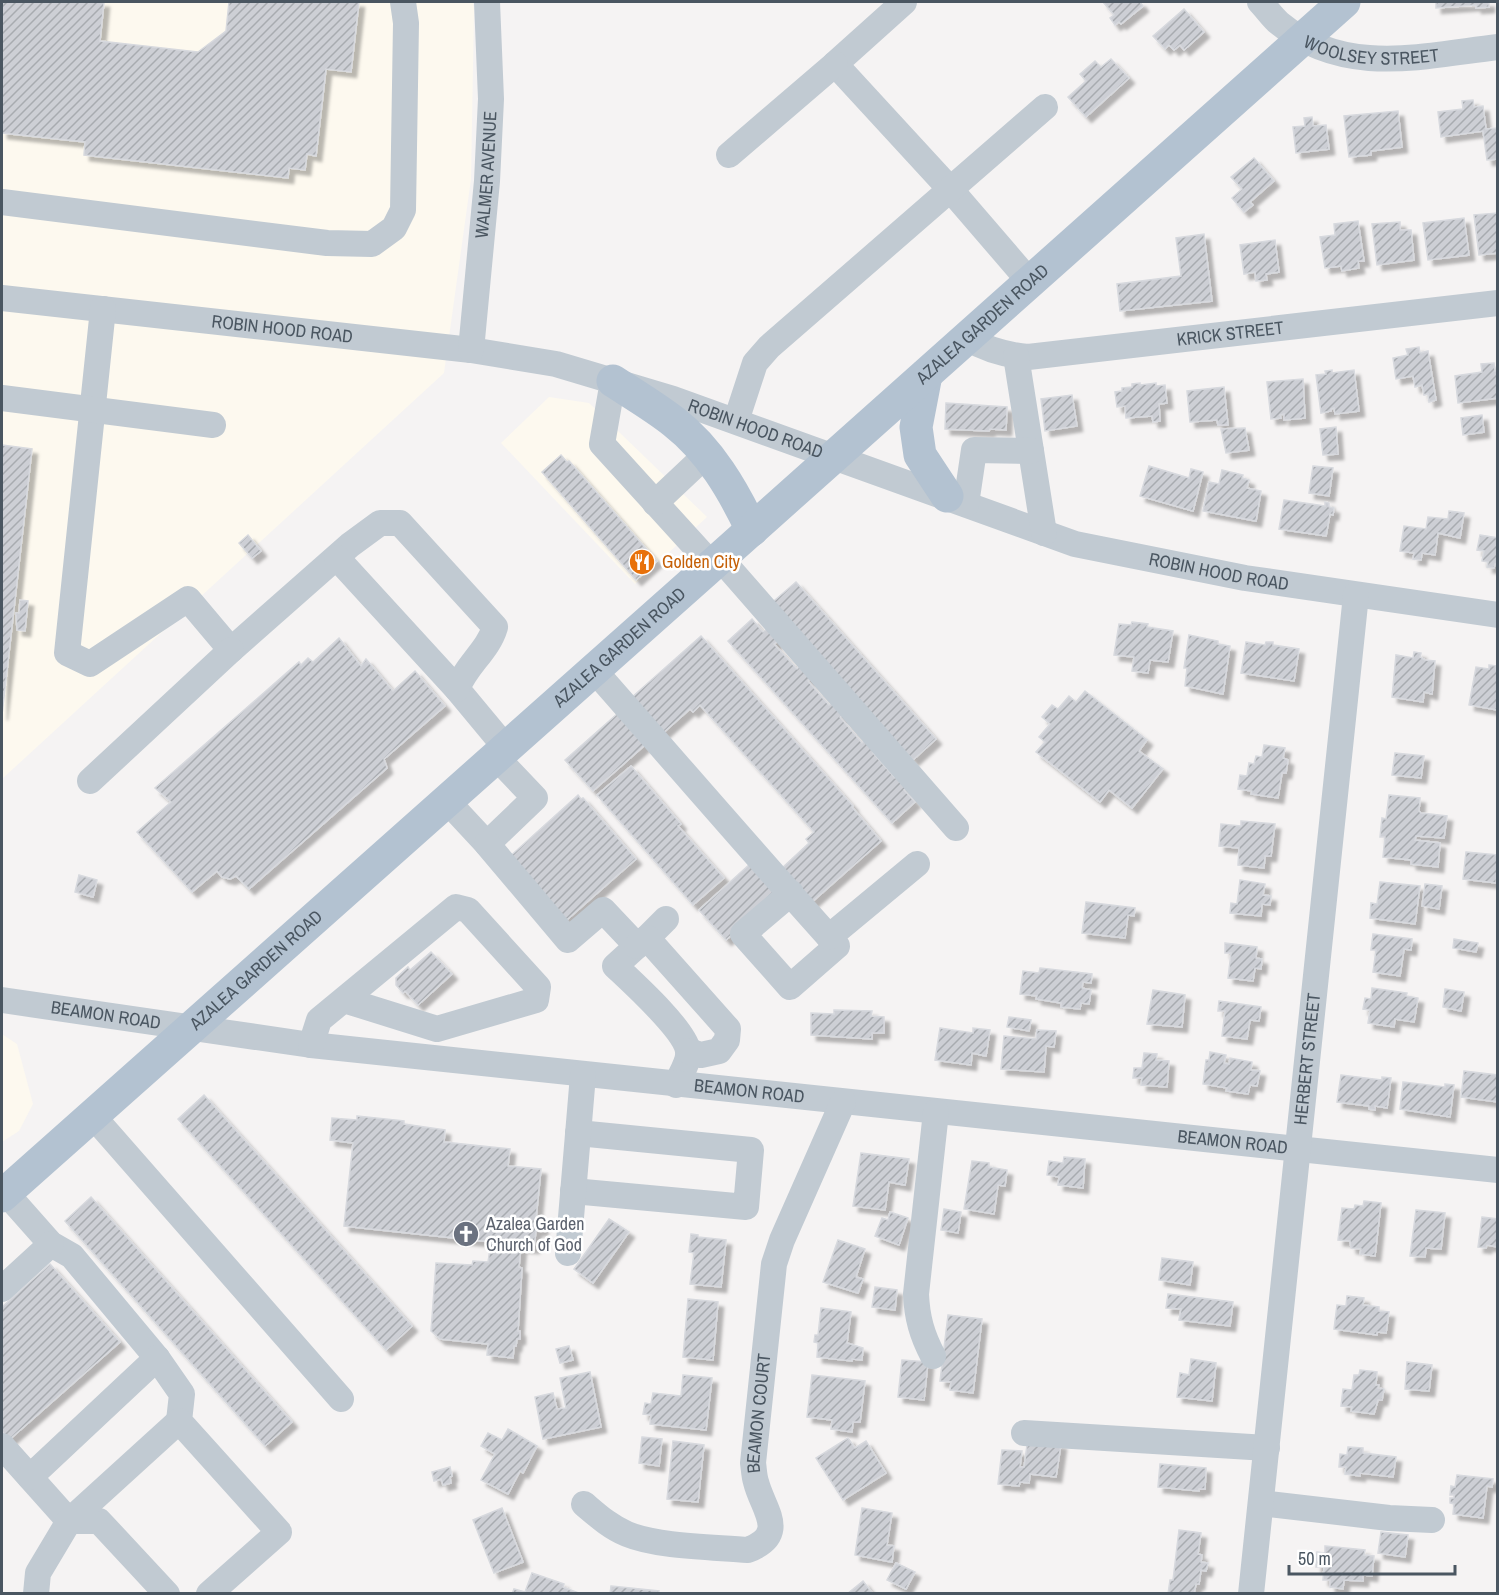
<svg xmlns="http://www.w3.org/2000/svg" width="1499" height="1595" font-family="'Archivo Narrow',sans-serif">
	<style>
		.commercial { fill: #fdf9ef }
		.building { fill: url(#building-hatch); stroke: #d7d9de; stroke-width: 1.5; filter: url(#shadow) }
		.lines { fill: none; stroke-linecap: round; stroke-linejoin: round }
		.minor { stroke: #c1cad2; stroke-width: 26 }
		.major { stroke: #b3c2d1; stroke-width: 33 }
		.labels { text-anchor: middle; stroke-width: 5; stroke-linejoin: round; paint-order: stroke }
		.street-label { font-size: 18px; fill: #4a5661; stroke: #fff }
		.food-label { font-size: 18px; fill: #c56008; stroke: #fff; text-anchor: start }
		.worship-label { font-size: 18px; fill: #5b616d; stroke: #fff; text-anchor: start }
	</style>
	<defs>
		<pattern id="building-hatch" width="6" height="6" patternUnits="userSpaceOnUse" patternTransform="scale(1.5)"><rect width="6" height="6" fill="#cdcfd5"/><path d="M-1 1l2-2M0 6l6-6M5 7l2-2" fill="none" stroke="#a8abb0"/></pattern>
		<filter id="shadow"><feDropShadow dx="5.5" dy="5.5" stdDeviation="1.5" flood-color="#0004"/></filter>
	</defs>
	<rect width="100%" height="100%" fill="#f5f3f3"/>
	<g class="commercial">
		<polygon points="2,2 473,2 474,10 471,179 444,373 2,779"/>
		<polygon points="549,397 589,403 707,517 635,584 501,443"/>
		<polygon points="2,1034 17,1044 33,1104 19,1131 2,1142"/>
	</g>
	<g class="building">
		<polygon points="2,2 104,2 100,41 198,52 226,31 229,2 359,2 351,72 326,69 316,156 307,154 305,170 289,168 288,178 84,155 85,142 2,133"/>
		<polygon points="1103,2 1140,2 1143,6 1121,24 1119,22 1115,25 1110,18 1114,15"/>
		<polygon points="1436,2 1489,2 1489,7 1476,8 1476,5 1436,8"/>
		<polygon points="1184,9 1204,32 1184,50 1180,45 1174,50 1169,45 1165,49 1153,36"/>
		<polygon points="1111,59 1129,78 1086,117 1068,97 1086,81 1080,74 1095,61 1101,67"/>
		<polygon points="1473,100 1474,107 1483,106 1486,129 1498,128 1498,159 1487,160 1483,131 1441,137 1438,112 1463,109 1462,101"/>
		<polygon points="1398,111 1402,147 1371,151 1371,155 1349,157 1344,116"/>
		<polygon points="1312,117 1313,126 1326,125 1329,149 1296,153 1293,127 1305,126 1304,118"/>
		<polygon points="1254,158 1274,181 1250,202 1253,205 1244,212 1232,198 1242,189 1231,177"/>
		<polygon points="1498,213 1498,253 1479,255 1474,215"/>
		<polygon points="1464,218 1469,255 1428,260 1423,223"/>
		<polygon points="1358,221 1364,261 1358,261 1359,268 1342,271 1341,266 1325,268 1320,237 1335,235 1334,224"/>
		<polygon points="1400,222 1400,230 1411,230 1414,260 1377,265 1372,224"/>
		<polygon points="1204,234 1212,301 1120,311 1117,284 1181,276 1176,238"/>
		<polygon points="1275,240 1279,272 1266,274 1267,280 1256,281 1255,272 1244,274 1240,245"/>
		<polygon points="1419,347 1420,353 1428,351 1436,400 1429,402 1428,394 1424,395 1422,385 1415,387 1413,376 1396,379 1393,358 1408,355 1406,349"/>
		<polygon points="1494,363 1495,371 1498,370 1498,398 1458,403 1455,376 1482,372 1481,364"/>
		<polygon points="1332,370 1332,373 1354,370 1359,411 1335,414 1334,408 1331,409 1331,411 1321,413 1316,375 1326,374 1325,371"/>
		<polygon points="1303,379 1305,418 1284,420 1284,414 1280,415 1281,418 1271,419 1267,382"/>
		<polygon points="1140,383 1140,385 1156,383 1156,386 1165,385 1167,403 1159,404 1160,421 1153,422 1152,416 1126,418 1125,406 1117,407 1115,392 1122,391 1122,388 1132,387 1132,384"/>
		<polygon points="1224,387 1228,425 1218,425 1217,420 1190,422 1187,391"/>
		<polygon points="1072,395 1077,426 1045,431 1041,399"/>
		<polygon points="946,403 1007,407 1006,430 990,429 989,431 945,429"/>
		<polygon points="1482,415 1484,432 1463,435 1461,418"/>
		<polygon points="1336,427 1338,454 1323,455 1320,429"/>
		<polygon points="1245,428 1249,450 1226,453 1221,429"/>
		<polygon points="2,445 32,449 2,715"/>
		<polygon points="561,455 567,462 569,461 657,561 636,580 542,472"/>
		<polygon points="1149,466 1189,478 1191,469 1203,472 1193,511 1140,496"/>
		<polygon points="1313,466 1333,468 1329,496 1309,493"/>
		<polygon points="1222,470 1243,475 1242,478 1249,480 1247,488 1261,491 1256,521 1203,511 1209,482 1219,484"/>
		<polygon points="1284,500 1325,506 1325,502 1329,503 1329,507 1334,508 1333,515 1330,514 1326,536 1279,529"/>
		<polygon points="1449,511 1464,513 1460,538 1438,533 1435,555 1422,553 1421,560 1413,559 1414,553 1400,551 1404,526 1426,529 1428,517 1448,519"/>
		<polygon points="248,535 261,551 252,558 239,543"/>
		<polygon points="1480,535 1498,538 1498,564 1495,564 1494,568 1487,567 1488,562 1482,561 1484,551 1477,550"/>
		<polygon points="796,582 936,739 913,760 768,606"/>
		<polygon points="20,600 28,601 25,631 17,630 16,613 19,613"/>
		<polygon points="752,619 763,632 767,629 778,641 774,644 797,669 800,666 811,678 808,681 829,705 833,702 843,714 840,717 862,743 866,739 876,751 873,753 895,778 898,775 909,787 904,790 915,802 892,823 728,641"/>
		<polygon points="1132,622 1148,624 1147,627 1173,631 1168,662 1150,660 1148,673 1132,671 1134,657 1114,655 1119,624 1131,625"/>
		<polygon points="1189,635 1218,641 1218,644 1230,646 1223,694 1185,686 1187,668 1184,668"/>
		<polygon points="701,636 853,806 852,807 881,841 812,902 782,868 809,843 806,839 814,832 700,705 693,712 690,709 663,733 631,698"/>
		<polygon points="339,638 361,666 366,659 393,691 415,671 445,706 384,759 387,768 249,889 236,876 230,879 222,877 217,871 192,892 137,832 171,802 155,788 299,662 301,665 308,658 313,662"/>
		<polygon points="1246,642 1265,645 1266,642 1273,642 1273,645 1299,649 1294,681 1241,673"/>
		<polygon points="1414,652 1421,653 1420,657 1425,660 1435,661 1432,694 1424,692 1423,702 1392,697 1396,655 1413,658"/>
		<polygon points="1489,665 1496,666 1496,670 1498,670 1498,710 1469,705 1476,667 1489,669"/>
		<polygon points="1085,691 1147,740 1139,751 1163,769 1132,808 1109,790 1100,802 1036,752 1045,742 1039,737 1050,724 1042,717 1052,705 1058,709 1069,696 1076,702"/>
		<polygon points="617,714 645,745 593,791 565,760"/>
		<polygon points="1264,745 1285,748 1283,758 1288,760 1286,773 1282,773 1278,798 1251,794 1252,791 1238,789 1240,775 1247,776 1249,763 1254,764 1256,756 1262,757"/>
		<polygon points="1395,753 1424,756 1421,778 1392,775"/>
		<polygon points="631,766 681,824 678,826 724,878 693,905 597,795"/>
		<polygon points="578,795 581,799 583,798 636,859 561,925 506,860"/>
		<polygon points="1389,795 1420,798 1419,811 1421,813 1447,816 1444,838 1416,836 1415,840 1440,843 1438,867 1411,864 1411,860 1383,857 1385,837 1380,837 1382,818 1386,819"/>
		<polygon points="1241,821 1275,824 1271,856 1265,856 1264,868 1238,865 1239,848 1219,846 1221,824 1241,826"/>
		<polygon points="1466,852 1498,855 1496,883 1463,879"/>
		<polygon points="751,863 778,894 726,940 699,910"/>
		<polygon points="79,875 97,880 93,897 75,892"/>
		<polygon points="1240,880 1265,884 1263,895 1271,896 1270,905 1262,904 1261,916 1230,913 1231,903 1237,904"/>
		<polygon points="1380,882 1420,886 1415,924 1370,918 1371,903 1377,904"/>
		<polygon points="1425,884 1442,886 1439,909 1422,906"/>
		<polygon points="1086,902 1135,908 1134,916 1128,915 1125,938 1082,933"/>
		<polygon points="1373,934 1412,939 1411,950 1404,949 1400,976 1373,972 1376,950 1371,950"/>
		<polygon points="1454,939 1478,943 1476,952 1453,948"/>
		<polygon points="1225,943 1257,947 1256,958 1262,959 1261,969 1255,968 1253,981 1228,978 1231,953 1225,953"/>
		<polygon points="431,952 452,974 418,1005 405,991 403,993 396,985 396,978 408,967 410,970"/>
		<polygon points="1040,968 1092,974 1091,983 1083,982 1082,988 1091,990 1089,1004 1081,1003 1080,1009 1061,1007 1061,1003 1036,999 1037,996 1020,994 1023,971 1039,973"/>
		<polygon points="1372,988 1407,993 1406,996 1418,998 1414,1022 1395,1019 1394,1027 1368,1023 1370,1010 1363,1009 1365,998 1371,999"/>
		<polygon points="1445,989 1464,992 1461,1011 1443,1007"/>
		<polygon points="1153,990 1185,995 1182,1027 1147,1024"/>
		<polygon points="1219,1001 1261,1007 1259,1021 1250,1020 1247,1039 1222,1036 1225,1011 1218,1011"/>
		<polygon points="834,1010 872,1011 871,1016 884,1017 884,1033 872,1033 872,1039 811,1035 811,1013 834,1014"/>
		<polygon points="1009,1017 1031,1020 1029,1031 1007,1027"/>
		<polygon points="940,1028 973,1033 973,1028 990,1030 986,1056 972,1053 971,1065 935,1060"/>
		<polygon points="1037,1030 1056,1031 1054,1047 1046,1046 1044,1072 1001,1069 1004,1036 1036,1039"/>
		<polygon points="1210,1052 1226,1055 1224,1063 1229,1064 1230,1058 1252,1062 1251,1070 1260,1071 1257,1086 1250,1085 1248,1094 1226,1091 1227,1088 1203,1084 1206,1060 1209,1060"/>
		<polygon points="1144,1053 1157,1054 1156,1060 1169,1061 1167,1087 1141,1085 1142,1078 1133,1078 1134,1068 1142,1068"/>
		<polygon points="1464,1071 1498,1075 1498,1102 1461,1097"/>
		<polygon points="1341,1075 1382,1080 1382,1077 1391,1078 1387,1108 1375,1106 1375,1110 1369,1109 1369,1106 1337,1102"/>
		<polygon points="1403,1082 1445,1087 1445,1084 1454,1085 1450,1117 1400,1109"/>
		<polygon points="204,1095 412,1326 386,1350 178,1119"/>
		<polygon points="357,1116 404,1121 404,1124 445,1130 444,1142 510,1149 508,1166 541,1169 536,1219 544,1220 542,1230 536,1230 534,1248 521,1247 519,1267 522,1268 518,1331 520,1331 520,1339 517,1339 516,1346 514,1346 513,1358 487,1355 488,1344 440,1339 431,1331 436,1263 472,1265 473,1261 488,1262 491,1242 344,1226 353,1143 330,1140 332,1118 357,1120"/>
		<polygon points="861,1153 909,1159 905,1185 889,1182 885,1210 853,1206"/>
		<polygon points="1064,1157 1085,1159 1083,1188 1058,1185 1059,1177 1047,1175 1049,1161 1063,1163"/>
		<polygon points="972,1161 989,1163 989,1167 1007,1170 1005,1186 998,1185 994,1214 964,1209"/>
		<polygon points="91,1197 292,1422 265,1446 65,1221"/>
		<polygon points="1364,1201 1381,1203 1375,1256 1360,1254 1361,1249 1351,1248 1350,1241 1338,1240 1342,1208 1354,1209 1355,1205 1363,1206"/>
		<polygon points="944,1209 961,1212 958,1233 941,1230"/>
		<polygon points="1416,1210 1445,1213 1441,1249 1426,1248 1425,1257 1410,1256"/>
		<polygon points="890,1212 908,1218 899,1245 875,1236 882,1218 888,1220"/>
		<polygon points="1482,1217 1498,1219 1498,1247 1487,1245 1486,1248 1478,1247"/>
		<polygon points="609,1219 629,1232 593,1283 574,1269"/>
		<polygon points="691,1234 698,1235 698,1237 726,1240 721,1287 690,1284 694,1253 689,1252"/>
		<polygon points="838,1240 865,1249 856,1277 863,1279 858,1293 823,1282"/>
		<polygon points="1162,1258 1193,1262 1190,1285 1159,1280"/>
		<polygon points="50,1264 120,1342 9,1440 2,1431 2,1307"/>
		<polygon points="875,1287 897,1290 895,1310 872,1307"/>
		<polygon points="1168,1294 1233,1302 1230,1326 1179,1320 1181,1309 1166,1308"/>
		<polygon points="1347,1296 1364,1298 1363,1305 1379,1307 1379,1311 1389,1312 1386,1333 1377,1332 1377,1335 1334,1329 1337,1305 1346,1306"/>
		<polygon points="688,1299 718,1302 713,1360 683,1357"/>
		<polygon points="821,1308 851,1312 847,1343 863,1348 862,1360 852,1359 852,1361 817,1357 818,1343 814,1342 815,1335 818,1335"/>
		<polygon points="948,1315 982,1319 973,1393 950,1390 951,1382 940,1381"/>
		<polygon points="569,1346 573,1360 560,1363 556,1349"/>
		<polygon points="1191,1359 1216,1363 1212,1401 1177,1397 1180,1373 1189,1375"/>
		<polygon points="902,1360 928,1362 924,1400 898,1397"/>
		<polygon points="1407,1362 1432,1365 1429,1391 1405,1389"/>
		<polygon points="1360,1370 1377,1372 1376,1385 1379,1385 1378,1388 1384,1389 1382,1400 1378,1400 1374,1414 1351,1411 1352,1407 1341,1406 1343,1389 1352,1390 1354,1375 1359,1375"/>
		<polygon points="590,1372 601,1427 543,1439 535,1397 553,1393 557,1409 566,1408 560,1378"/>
		<polygon points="683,1375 712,1378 706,1430 650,1424 651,1415 643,1414 645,1403 651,1404 653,1393 681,1396"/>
		<polygon points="812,1375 865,1381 860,1422 853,1422 852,1432 831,1429 832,1420 807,1417"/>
		<polygon points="508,1429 537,1446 523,1473 520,1471 508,1494 481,1480 495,1454 481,1446 488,1433 502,1440"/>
		<polygon points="642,1437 662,1439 659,1466 639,1463"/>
		<polygon points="848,1438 855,1448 866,1441 886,1473 843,1500 816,1458"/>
		<polygon points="1028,1438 1061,1444 1056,1477 1030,1474 1029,1483 1020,1482 1019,1486 998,1484 1002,1450 1022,1451 1020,1467 1024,1467"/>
		<polygon points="673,1441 704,1445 698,1502 667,1499"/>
		<polygon points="1348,1447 1363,1448 1363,1453 1396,1457 1393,1477 1360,1473 1360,1476 1345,1474 1346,1467 1339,1467 1340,1454 1347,1455"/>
		<polygon points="1160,1464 1206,1468 1205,1489 1199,1489 1199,1491 1158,1487"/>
		<polygon points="450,1467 452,1476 450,1477 451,1483 443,1485 441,1479 434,1481 432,1472"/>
		<polygon points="1457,1475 1493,1479 1492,1487 1487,1486 1483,1518 1453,1514 1454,1504 1450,1503 1450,1498 1454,1498 1454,1495 1450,1495 1451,1486 1455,1487"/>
		<polygon points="502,1508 523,1562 494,1573 473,1520"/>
		<polygon points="862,1508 892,1513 887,1545 894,1546 892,1562 855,1555"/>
		<polygon points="1179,1530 1201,1533 1198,1554 1202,1555 1201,1562 1208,1563 1206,1571 1201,1570 1199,1584 1196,1584 1194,1594 1168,1594 1170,1580 1173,1580"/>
		<polygon points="1381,1532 1408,1535 1405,1557 1378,1553"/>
		<polygon points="1325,1546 1365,1550 1364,1555 1374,1556 1372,1576 1363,1575 1363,1581 1344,1580 1343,1589 1330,1587 1330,1580 1323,1580 1324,1567 1316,1567 1317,1552 1325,1553"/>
		<polygon points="896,1563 915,1572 906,1589 887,1580"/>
		<polygon points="532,1573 564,1584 563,1587 581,1594 512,1594 514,1589 525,1592"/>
		<polygon points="863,1581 873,1594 847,1594"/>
		<polygon points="611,1586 659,1591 658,1594 610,1594"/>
	</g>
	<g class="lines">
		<g class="minor">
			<polyline points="904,2 835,64 950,189 1030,282"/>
			<path id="s1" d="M1260,2c6,6 12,15 19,21 65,54 143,33 219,24"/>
			<polyline points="729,155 835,64"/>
			<polyline points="2,202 327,243 372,244 394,228 403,210 406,23 403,2"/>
			<path id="s2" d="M2,298l469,52 85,14 117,35 402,145 170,34 253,37"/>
			<path d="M103,309l-36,344 23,11 98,-65 43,51 119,-105 30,-22h20l95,104c-7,24 -29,38 -38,62l49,59"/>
			<path id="s3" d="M967,338c20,12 38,17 61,19l470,-54"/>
			<path id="s4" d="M471,350l16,-169 4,-82 -4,-97"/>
			<polyline points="1016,356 1044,533"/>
			<polyline points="613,381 602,444 712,565"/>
			<polyline points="2,398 213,425"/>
			<polyline points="736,421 755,363 769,347 1045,107"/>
			<polyline points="655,503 706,455"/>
			<polyline points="966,504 974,450 1031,451"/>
			<polyline points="337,558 457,689"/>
			<polyline points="720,558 956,828"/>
			<path d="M594,670c81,92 161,185 243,276l-47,41 -47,-53 48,-41"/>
			<polyline points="90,781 231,650"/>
			<polyline points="447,801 487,844 535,798 496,757"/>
			<path d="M487,844l81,96 35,-30 34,36 -22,20c18,17 68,62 73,84 2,11 -8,25 -12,35"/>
			<polyline points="829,937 917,864"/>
			<polyline points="647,938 666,919"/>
			<polyline points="637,946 647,938 728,1029 727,1040 719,1051 701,1055 688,1051"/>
			<path id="s5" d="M2,1000l309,45 1187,125"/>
			<polyline points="311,1045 319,1020 456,907 468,910 538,987 536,1000 437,1029 344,1000"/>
			<polyline points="92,1115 341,1399"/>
			<polyline points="573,1191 746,1207 751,1150 578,1133"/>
			<polyline points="5,1192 51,1244 72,1256 157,1358 182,1394 179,1421 279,1532 209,1594"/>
			<polyline points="568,1253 583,1075"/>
			<polyline points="2,1289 51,1244"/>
			<path d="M933,1356c-11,-21 -16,-38 -17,-62l20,-182"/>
			<polyline points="1024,1433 1267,1448"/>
			<polyline points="2,1446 69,1521 99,1521 167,1594"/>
			<polyline points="30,1477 157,1358"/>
			<polyline points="1261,1503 1389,1518 1432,1520"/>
			<path id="s6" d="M584,1504c13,11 26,23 43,30 31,13 87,13 121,16 41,-16 15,-40 8,-68 -2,-6 -2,-13 -3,-19l21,-199 8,-24 61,-138"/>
			<polyline points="36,1594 38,1573 69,1521 179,1421"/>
			<path id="s7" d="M1251,1594l105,-999"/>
		</g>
		<g class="major">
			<polyline points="926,375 916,427 920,455 947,496"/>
			<path d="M613,381c20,13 42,26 61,41 36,28 59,68 78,108"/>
			<path id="s8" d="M2,1196l700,-622 642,-572"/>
		</g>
	</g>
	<defs>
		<g id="restaurant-disc" transform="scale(1.35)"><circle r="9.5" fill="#e8710a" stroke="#fff"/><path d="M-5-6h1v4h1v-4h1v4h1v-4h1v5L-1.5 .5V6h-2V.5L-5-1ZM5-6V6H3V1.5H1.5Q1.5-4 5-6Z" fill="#fff"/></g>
		<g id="church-disc" transform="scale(1.35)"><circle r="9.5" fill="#6b7280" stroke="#fff"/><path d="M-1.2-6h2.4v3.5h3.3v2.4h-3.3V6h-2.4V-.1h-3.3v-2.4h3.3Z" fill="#fff"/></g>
	</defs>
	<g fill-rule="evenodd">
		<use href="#restaurant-disc" x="642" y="562"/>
		<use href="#church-disc" x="466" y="1234"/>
	</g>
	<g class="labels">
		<g class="street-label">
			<text dy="6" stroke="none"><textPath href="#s1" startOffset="128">WOOLSEY STREET</textPath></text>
			<text dy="6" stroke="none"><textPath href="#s4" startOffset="176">WALMER AVENUE</textPath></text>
			<text dy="6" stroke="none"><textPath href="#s8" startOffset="1312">AZALEA GARDEN ROAD</textPath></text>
			<text dy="6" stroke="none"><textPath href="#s2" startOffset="282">ROBIN HOOD ROAD</textPath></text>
			<text dy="6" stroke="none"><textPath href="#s3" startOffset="268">KRICK STREET</textPath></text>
			<text dy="6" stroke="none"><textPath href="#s2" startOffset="768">ROBIN HOOD ROAD</textPath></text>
			<text dy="6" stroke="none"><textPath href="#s2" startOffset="1254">ROBIN HOOD ROAD</textPath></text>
			<text dy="6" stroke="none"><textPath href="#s8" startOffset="826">AZALEA GARDEN ROAD</textPath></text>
			<text dy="6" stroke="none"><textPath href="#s8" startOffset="340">AZALEA GARDEN ROAD</textPath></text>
			<text dy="6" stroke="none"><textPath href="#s5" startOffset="105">BEAMON ROAD</textPath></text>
			<text dy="6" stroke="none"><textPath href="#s7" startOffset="538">HERBERT STREET</textPath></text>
			<text dy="6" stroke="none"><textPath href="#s5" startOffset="753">BEAMON ROAD</textPath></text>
			<text dy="6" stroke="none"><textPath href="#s5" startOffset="1239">BEAMON ROAD</textPath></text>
			<text dy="6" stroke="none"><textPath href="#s6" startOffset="326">BEAMON COURT</textPath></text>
		</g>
		<g class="food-label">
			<text x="662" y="568">Golden City</text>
		</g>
		<g class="worship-label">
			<text x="486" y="1230">Azalea Garden<tspan x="486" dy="21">Church of God</tspan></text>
		</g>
	</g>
	<rect width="1499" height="1595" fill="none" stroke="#4a5661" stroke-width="6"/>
	<path d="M1289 1565v9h166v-9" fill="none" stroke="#4a5661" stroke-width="3"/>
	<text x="1298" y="1565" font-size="18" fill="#4a5661" stroke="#ffffff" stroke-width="4.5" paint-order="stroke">50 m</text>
</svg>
